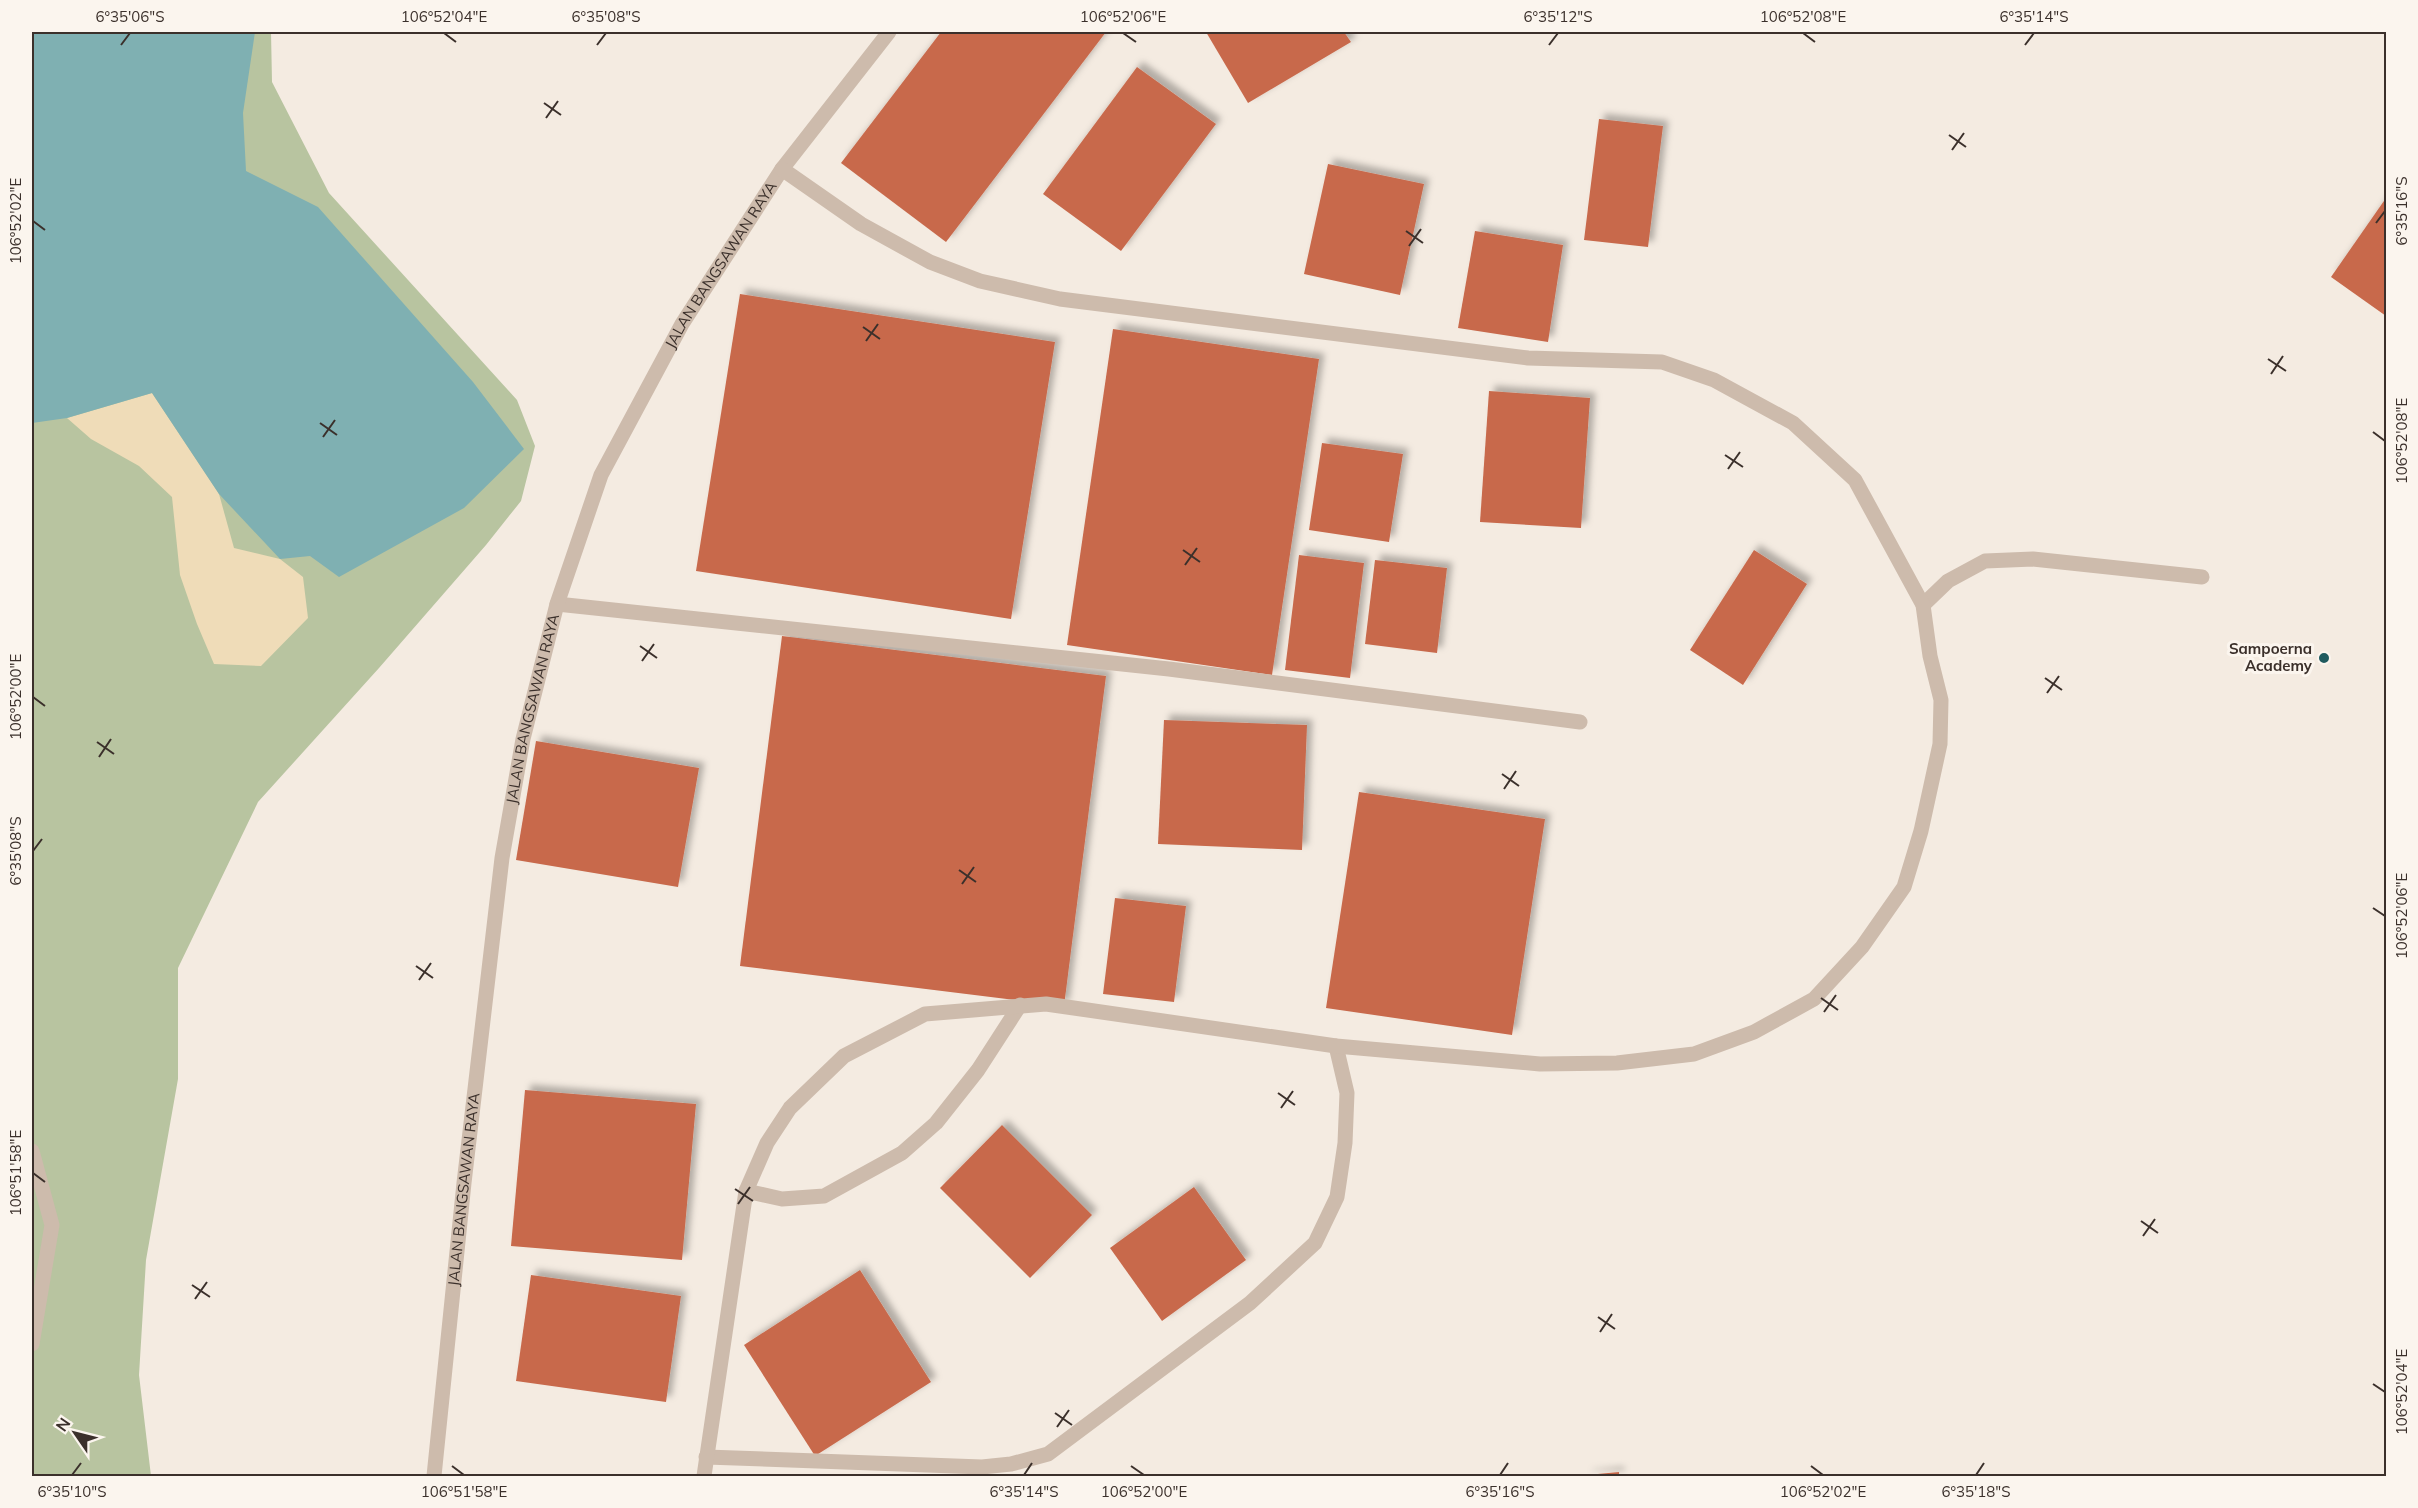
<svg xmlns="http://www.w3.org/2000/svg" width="2418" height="1508" font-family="Mulish,sans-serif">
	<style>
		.green { fill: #b8c4a0 }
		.sand { fill: #efdcb8 }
		.water { fill: #7fb0b2 }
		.building { fill: #c8694b; filter: url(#shadow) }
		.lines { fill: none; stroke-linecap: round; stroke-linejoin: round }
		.service { stroke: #cdbbac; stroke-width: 15 }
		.minor { stroke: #cdbbac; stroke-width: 15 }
		.ticks { fill: none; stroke: #3b302b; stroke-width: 2 }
		.poi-dot { fill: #1f5a5e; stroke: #fbf5ee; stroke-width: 2 }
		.labels { text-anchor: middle; stroke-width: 6; stroke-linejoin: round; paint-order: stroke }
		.street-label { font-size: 15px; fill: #3b302b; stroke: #fbf5ee }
		.poi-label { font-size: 15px; font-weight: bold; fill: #3b302b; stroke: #fbf5ee; text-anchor: end }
		.neatline { fill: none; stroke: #3b302b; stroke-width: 2 }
		.ticks-label { font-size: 15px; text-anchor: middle; fill: #3b302b }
	</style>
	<defs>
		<filter id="shadow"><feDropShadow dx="5.5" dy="-5.5" stdDeviation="3" flood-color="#0004"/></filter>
	</defs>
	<rect width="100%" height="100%" fill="#f4ebe1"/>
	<polygon class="green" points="32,32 271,32 272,82 329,193 517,400 535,446 521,501 486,545 379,668 258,802 178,968 178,1079 146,1260 139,1375 151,1476 32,1476"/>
	<polygon class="sand" points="152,393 219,494 234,548 280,559 303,577 308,618 261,666 214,664 197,624 180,575 172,497 139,466 91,439 67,418"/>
	<polygon class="water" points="32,32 255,32 243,113 246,171 318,207 473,382 524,449 464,508 339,577 310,556 280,559 219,494 152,393 67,418 32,423"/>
	<g class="building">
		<polygon points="941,32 1106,32 946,242 841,163"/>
		<polygon points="1206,32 1344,32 1351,42 1248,103"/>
		<polygon points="1137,67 1216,124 1121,251 1043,194"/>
		<polygon points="1599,119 1663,126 1648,247 1584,240"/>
		<polygon points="1328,164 1424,184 1400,295 1304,274"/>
		<polygon points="2386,198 2386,316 2331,277"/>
		<polygon points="1475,231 1563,245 1548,342 1458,328"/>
		<polygon points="740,294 1055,342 1011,619 696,571"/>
		<polygon points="1113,329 1319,359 1272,675 1067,645"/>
		<polygon points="1489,391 1590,398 1581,528 1480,522"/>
		<polygon points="1322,443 1403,454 1389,542 1309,530"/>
		<polygon points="1754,550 1807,584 1743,685 1690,650"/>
		<polygon points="1299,555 1364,563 1350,678 1285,670"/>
		<polygon points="1375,560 1447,568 1437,653 1365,644"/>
		<polygon points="782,636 1106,676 1064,1006 740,966"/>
		<polygon points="1164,720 1307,725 1302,850 1158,844"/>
		<polygon points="536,741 699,768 678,887 516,860"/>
		<polygon points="1359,792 1545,819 1512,1035 1326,1008"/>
		<polygon points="1115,898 1186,906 1174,1002 1103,994"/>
		<polygon points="525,1090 696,1104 682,1260 511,1246"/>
		<polygon points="1002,1125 1092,1215 1030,1278 940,1188"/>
		<polygon points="1194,1187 1246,1260 1162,1321 1110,1248"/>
		<polygon points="860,1270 931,1382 815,1456 744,1345"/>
		<polygon points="531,1275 681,1296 666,1402 516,1381"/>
		<polygon points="1619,1472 1619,1476 1587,1476 1587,1475"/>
	</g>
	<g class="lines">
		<polyline class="service" points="32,1151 52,1225 32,1344"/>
		<g class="minor">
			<polyline points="557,604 1169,669 1580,722"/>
			<polyline points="1923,605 1948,581 1985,561 2033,559 2202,577"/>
			<polyline points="746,1191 782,1199 824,1196 902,1153 936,1123 978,1070 1020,1005"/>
			<polyline points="706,1457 982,1467 1011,1464 1048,1454 1250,1303 1315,1243 1337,1197 1345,1143 1347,1093 1336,1046"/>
			<path id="s1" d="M434,1476l30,-293 38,-325 21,-119 34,-135 44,-129 81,-151 100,-155 107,-137"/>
			<polyline points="704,1476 746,1191 767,1143 790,1108 844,1056 925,1014 1046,1004 1336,1046 1540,1064 1617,1063 1694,1054 1754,1032 1814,999 1862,947 1904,887 1921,831 1940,744 1941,700 1930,656 1923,605 1855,480 1793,423 1714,380 1662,362 1528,358 1060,299 980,281 930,262 861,224 782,169"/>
		</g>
	</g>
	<path class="ticks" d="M444,33l12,9M1123,33l13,9M1803,33l12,9M121,45l9,-12M597,45l9,-12M1549,45l9,-12M2025,45l9,-12M544,103l17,12M546,118l12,-17M1949,135l17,12M1952,150l12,-17M33,221l12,9M2376,223l9,-12M1406,231l17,12M1409,246l12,-17M863,327l17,12M866,341l12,-17M2268,359l18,12M2271,374l12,-18M320,423l17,12M2373,432l12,9M323,437l12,-17M1725,455l18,12M1728,469l12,-17M1183,550l17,12M1185,565l12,-17M640,646l17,12M642,661l12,-17M2045,678l17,12M2047,693l12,-17M33,697l12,9M97,742l17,12M99,757l12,-18M1502,774l17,12M1504,789l12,-18M33,851l9,-12M959,870l17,12M962,884l12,-17M2373,908l12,8M416,966l17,12M419,980l12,-17M1821,998l17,12M1824,1012l12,-17M1278,1093l17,12M1281,1108l12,-17M33,1173l12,9M735,1189l18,12M738,1204l12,-17M2141,1221l17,12M2143,1236l12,-17M192,1285l18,12M195,1299l12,-17M1598,1317l17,12M1600,1332l12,-18M2373,1384l12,8M1055,1413l17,12M1057,1427l12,-17M452,1466l12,9M1131,1466l13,9M1811,1466l12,9M72,1475l9,-12M1024,1475l8,-12M1500,1475l8,-12M1976,1475l8,-12"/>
	<circle class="poi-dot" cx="2324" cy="658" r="6"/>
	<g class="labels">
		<g class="street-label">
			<text dy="5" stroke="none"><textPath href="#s1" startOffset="1260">JALAN BANGSAWAN RAYA</textPath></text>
			<text dy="5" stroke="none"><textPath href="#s1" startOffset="774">JALAN BANGSAWAN RAYA</textPath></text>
			<text dy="5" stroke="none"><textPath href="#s1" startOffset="288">JALAN BANGSAWAN RAYA</textPath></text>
		</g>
		<g class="poi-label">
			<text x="2312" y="654">Sampoerna<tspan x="2312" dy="17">Academy</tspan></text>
		</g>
	</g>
	<rect width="2418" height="1508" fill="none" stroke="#fbf5ee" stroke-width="66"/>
	<g transform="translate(75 1433) rotate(305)" stroke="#fbf5ee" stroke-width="4.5" paint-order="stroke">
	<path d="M0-4.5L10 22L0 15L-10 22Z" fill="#3b302b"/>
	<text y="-9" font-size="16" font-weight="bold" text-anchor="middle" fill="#3b302b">N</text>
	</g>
	<rect x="33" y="33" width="2352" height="1442" class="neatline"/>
	<g class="ticks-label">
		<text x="130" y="22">6°35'06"S</text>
		<text x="444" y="22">106°52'04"E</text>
		<text x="606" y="22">6°35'08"S</text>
		<text x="1123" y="22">106°52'06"E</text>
		<text x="1558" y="22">6°35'12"S</text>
		<text x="1803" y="22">106°52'08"E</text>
		<text x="2034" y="22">6°35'14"S</text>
		<text transform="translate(2402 211) rotate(-90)" y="5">6°35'16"S</text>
		<text transform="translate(16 221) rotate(-90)" y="5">106°52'02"E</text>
		<text transform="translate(2402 441) rotate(-90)" y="5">106°52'08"E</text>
		<text transform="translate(16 697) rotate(-90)" y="5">106°52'00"E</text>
		<text transform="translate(16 851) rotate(-90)" y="5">6°35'08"S</text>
		<text transform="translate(2402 916) rotate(-90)" y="5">106°52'06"E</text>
		<text transform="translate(16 1173) rotate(-90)" y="5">106°51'58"E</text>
		<text transform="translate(2402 1392) rotate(-90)" y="5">106°52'04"E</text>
		<text x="72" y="1497">6°35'10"S</text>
		<text x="464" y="1497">106°51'58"E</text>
		<text x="1024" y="1497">6°35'14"S</text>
		<text x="1144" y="1497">106°52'00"E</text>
		<text x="1500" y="1497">6°35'16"S</text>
		<text x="1823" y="1497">106°52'02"E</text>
		<text x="1976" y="1497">6°35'18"S</text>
	</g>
</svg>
